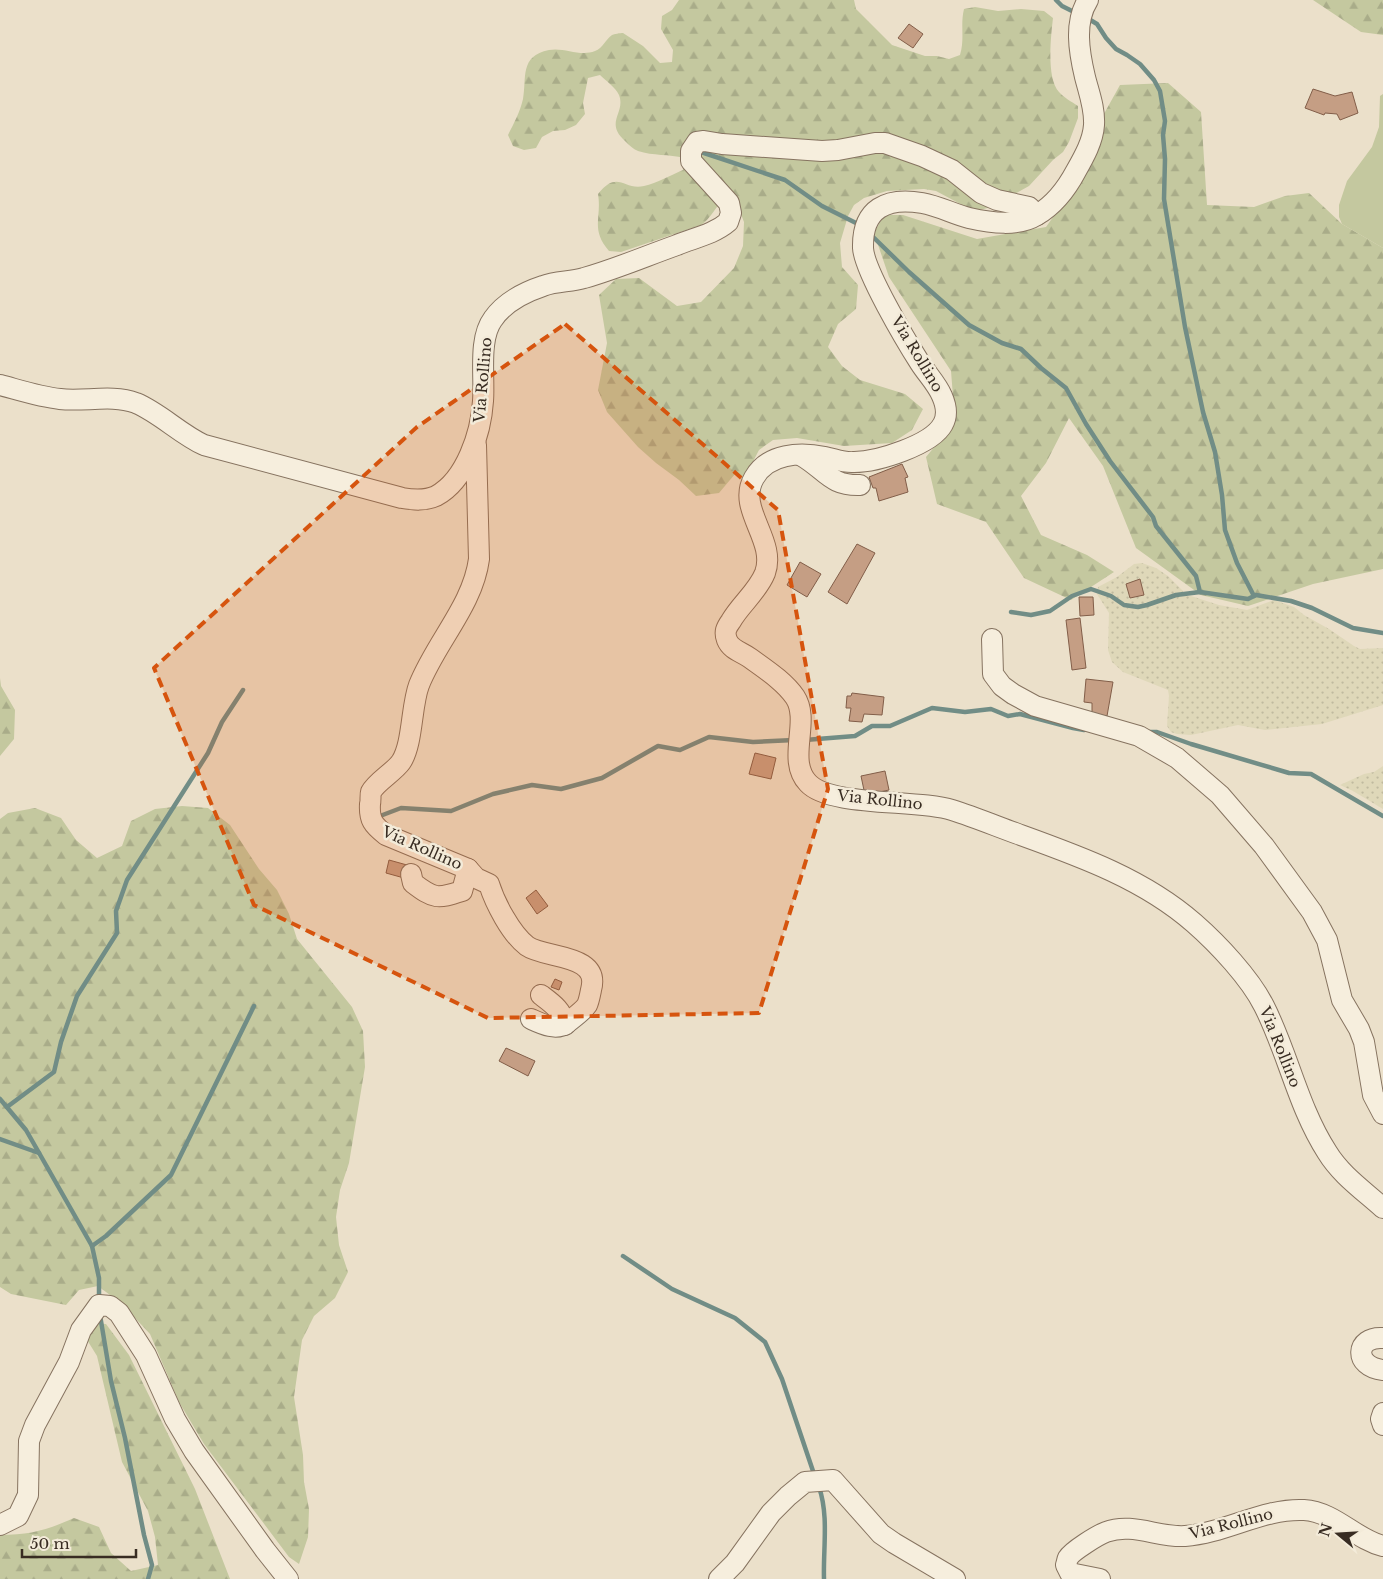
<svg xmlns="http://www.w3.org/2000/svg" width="1383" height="1579" font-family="'Libre Baskerville',serif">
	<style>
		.farmland { fill: url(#farmland-dots) }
		.forest { fill: url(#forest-firs) }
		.park { fill: #c4c89f }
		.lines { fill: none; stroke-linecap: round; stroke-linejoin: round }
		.stream { stroke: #718d86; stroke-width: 4.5 }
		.building { fill: #c59e84; stroke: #825e49 }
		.minor-casing { stroke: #867360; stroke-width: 22 }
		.minor { stroke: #f6eedd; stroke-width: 20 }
		.marked { fill: #d6540e; fill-opacity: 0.2; stroke: #d6540e; stroke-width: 4; stroke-dasharray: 10 6; stroke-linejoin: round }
		.labels { text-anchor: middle; stroke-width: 5; stroke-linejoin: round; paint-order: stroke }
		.street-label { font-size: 15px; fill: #382c22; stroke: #f3ebd9 }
	</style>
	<defs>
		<pattern id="farmland-dots" width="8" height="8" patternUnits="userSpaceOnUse" patternTransform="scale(1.25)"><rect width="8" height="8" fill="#dfd8b9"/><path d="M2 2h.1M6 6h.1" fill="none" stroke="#c0ba9f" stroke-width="1.8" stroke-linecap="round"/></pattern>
		<pattern id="forest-firs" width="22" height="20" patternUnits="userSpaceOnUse" patternTransform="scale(1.25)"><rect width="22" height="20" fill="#c4c89f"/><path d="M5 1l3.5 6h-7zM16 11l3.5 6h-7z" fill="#a9ac89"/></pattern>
	</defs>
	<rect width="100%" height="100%" fill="#ebe0ca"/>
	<g class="farmland">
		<polygon points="1142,563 1156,568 1168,576 1183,591 1184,596 1191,596 1219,605 1247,610 1274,600 1294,607 1304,615 1329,629 1354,646 1360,649 1383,648 1383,705 1322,724 1265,730 1238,725 1191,735 1177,734 1171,732 1167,726 1169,696 1168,690 1123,672 1112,662 1108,650 1109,613 1097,594 1098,587 1117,577 1134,564"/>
		<polygon points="1383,766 1383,809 1353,791 1340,785 1364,774 1374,772"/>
	</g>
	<g class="forest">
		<path d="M679,0h175l2,9 36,36 33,11h12l12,3 11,-4c5,-16 0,-30 4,-46l11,-2 23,4 23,-2 23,2 9,7c-2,18 -7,60 6,74 4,5 13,10 19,14v12l-9,24 -6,10 -10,8 -24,26 -38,21 -11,3 -12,-2 -32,-17 -12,-2 -37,2 -23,7 -10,7 -6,11 -8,27 2,24 16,18 -2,24 -18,15 -10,23 14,19 18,14 45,14 18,15 -11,21 -20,13 -48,3 -47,-8 -24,2 -14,10 -14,27 -10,-3 -16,19 -23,3 -17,-16 -23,-17 -18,-16 -31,-35 -9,-22 9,-47 -8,-48 17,-16 23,-1 38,28 24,-4 33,-34 9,-22 1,-24 -7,-18 -12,-5c-11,8 -13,19 -24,26l-80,27 -12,-1c-19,-22 -7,-33 -11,-57 20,-25 26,-3 46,-8 13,-3 27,-11 39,-16l1,-12c-15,-4 -31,-2 -46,-7 -5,-2 -9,-6 -13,-10 -21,-19 1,-28 -6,-46 -4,-8 -13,-14 -19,-20l-12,3 -5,25 2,11 -9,11 -11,5 -12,1 -11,6 -6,11 -12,2 -11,-4 -5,-11c6,-12 12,-23 15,-36 4,-21 -4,-43 26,-49 15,-3 31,7 46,1 8,-3 10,-11 17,-16 2,-1 8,-2 11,-2l20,13 17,17 12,-1 1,-12 -12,-21 1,-13 10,-6z"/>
		<polygon points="1313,0 1383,0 1383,35 1361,32"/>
		<polygon points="1168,83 1201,112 1207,205 1254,207 1285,196 1309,193 1342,224 1383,248 1383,569 1313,584 1248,606 1201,595 1136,548 1103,466 1069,418 1046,463 1021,496 1041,535 1087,555 1114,572 1071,600 1024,578 986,522 937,504 926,457 955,422 951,371 889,277 874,233 884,215 903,215 977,239 1046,227 1083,175 1100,121 1120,85"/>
		<polygon points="0,678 1,686 15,710 14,739 0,756"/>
		<polygon points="182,806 208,808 230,825 259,869 277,890 289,914 297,939 352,1007 363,1031 365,1067 349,1163 340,1190 336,1217 339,1245 348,1272 335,1298 314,1316 302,1340 294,1397 303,1455 304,1482 309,1509 308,1537 299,1564 289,1557 204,1444 179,1402 150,1334 122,1304 98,1286 79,1290 66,1305 11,1294 0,1287 0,819 8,813 35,808 61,818 76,840 97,858 122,846 131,821 155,809"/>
		<path d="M92,1323l14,1 23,31 66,134 35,90h-230v-44c30,0 47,-5 74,-17l25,9 12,26 20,18 27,-6 -3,-28 -7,-26 -26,-49 -25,-106 -13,-21z"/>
	</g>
	<polygon class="park" points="1383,94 1383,248 1342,224 1339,217 1339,205 1347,181 1372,147 1379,127 1380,96"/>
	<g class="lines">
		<g class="stream">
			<polyline points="1056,0 1062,6 1076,13"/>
			<polyline points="1087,18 1097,24 1106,38 1116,49 1127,55 1140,64 1154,80 1160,91 1165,121 1163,135 1165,159 1164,199 1185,327 1203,412 1215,452 1222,495 1225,530 1237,563 1254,596"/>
			<polyline points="701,152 785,180 822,206 860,225"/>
			<polyline points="869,233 909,272 969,325 1002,343 1021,349 1041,368 1066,388 1086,424 1110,461 1153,517 1156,526 1196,576 1200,592"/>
			<polyline points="1011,612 1031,615 1050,611 1072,596 1091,589 1111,596 1124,605 1138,607 1147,605 1176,595 1200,592 1248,599 1256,595 1291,601 1312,608 1353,628 1383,633"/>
			<polyline points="1147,732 1157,732 1191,744 1289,773 1311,774 1383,816"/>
			<polyline points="805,740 855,736 872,726 890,726 932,708 965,712 991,709 1008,716 1020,714 1073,728 1084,730"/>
			<polyline points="380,816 401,808 451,811 493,794 532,785 561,789 602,778 658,746 680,750 709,737 753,742 794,740"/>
			<polyline points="0,1099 26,1130 92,1246 99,1278 99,1300"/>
			<polyline points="7,1107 54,1072 61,1042 77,996 117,933 116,911 127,880 208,753 222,722 243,690"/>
			<polyline points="0,1139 39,1153"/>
			<polyline points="92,1246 106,1236 171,1175 254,1006"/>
			<polyline points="623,1256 672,1289 735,1318 765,1342 782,1379 815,1477"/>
			<polyline points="100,1315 111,1381 125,1438 144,1535 152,1565 148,1579"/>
			<path d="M819,1487c10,29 4,62 5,92"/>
		</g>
	</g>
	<g class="building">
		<polygon points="909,24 923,34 913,48 898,38"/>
		<polygon points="1313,89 1335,96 1352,92 1358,113 1340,120 1337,114 1325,113 1324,115 1305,108"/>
		<polygon points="902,464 908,477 905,478 908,492 879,501 876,488 873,488 869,477"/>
		<polygon points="857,544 875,553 847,604 828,592"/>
		<polygon points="800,562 821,574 807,597 787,585"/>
		<polygon points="1140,579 1144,595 1130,598 1126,584"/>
		<polygon points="1079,597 1093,597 1094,615 1080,616"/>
		<polygon points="1080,618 1086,668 1072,670 1066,620"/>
		<polygon points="1086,679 1113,682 1107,716 1092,714 1092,703 1084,702"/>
		<polygon points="852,693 884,697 882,715 864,714 862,722 849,721 851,708 846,708 847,696 851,696"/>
		<polygon points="755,753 776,758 771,779 749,774"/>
		<polygon points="885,771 889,790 865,795 861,776"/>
		<polygon points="389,860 407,865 404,878 386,873"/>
		<polygon points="536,890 548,906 537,914 526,898"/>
		<polygon points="555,979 562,982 559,990 551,987"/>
		<polygon points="506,1048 535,1061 528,1076 499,1061"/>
	</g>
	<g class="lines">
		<g class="minor-casing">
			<g id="minor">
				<path d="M1088,0c-14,22 -9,52 -3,77 4,16 10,31 9,48 -1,16 -10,32 -18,46 -9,17 -22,34 -39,44 -19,12 -46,8 -68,3 -16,-4 -30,-12 -47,-15 -35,-6 -60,5 -59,45 1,22 43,93 57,115 7,11 17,21 22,33 4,9 6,19 1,28 -11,21 -66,38 -89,38 -10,1 -19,-3 -29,-5 -25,-5 -57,-4 -71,21 -18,31 23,62 11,95 -7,18 -25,32 -34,48 -5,7 -7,11 -4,19 4,10 15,12 23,18 15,11 34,23 45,39 16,24 -9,63 13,86 22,24 110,16 144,27 22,7 44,16 66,24 61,22 126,45 176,89 24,21 56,55 70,83 24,47 34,101 63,146 14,23 36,38 56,56"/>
				<path d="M0,385c19,5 40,12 60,14 24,3 52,-5 76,4 24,10 44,31 68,42l198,53c12,2 23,3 34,-2 30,-16 45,-63 47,-95 2,-24 -5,-62 10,-82 11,-16 32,-27 50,-33 13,-5 28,-4 41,-8 32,-9 62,-22 93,-33 17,-7 37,-11 51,-23l3,-9 -2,-10 -38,-42v-10l6,-9 7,-1 18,3 100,7 16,-1 37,-7h10l37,13 30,14 29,23 16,7 32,7 8,8"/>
				<path d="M476,445l3,114c-6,46 -43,83 -60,126 -8,21 -6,59 -18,77 -7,10 -25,20 -30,30 -1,3 0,9 -1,12 -1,16 3,21 16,31l82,34 8,9 13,6c6,19 22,50 38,62 18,13 74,7 64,44 -1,5 -2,11 -4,15 -4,6 -14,13 -20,18 -11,8 -25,1 -36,-4"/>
				<path d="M802,456c24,14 28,30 58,29"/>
				<polyline points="992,639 993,674 1002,686 1013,694 1035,706 1139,736 1177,758 1220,795 1264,846 1312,912 1327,940 1342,1000 1359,1029 1364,1042 1373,1095 1383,1114"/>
				<path d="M411,874l2,9c21,16 24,16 49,8l6,-22"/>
				<path d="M541,995c12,9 21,15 24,30"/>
				<path d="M1383,1338c-28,-2 -30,29 0,32"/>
				<polyline points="1383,1413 1381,1419 1383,1425"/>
				<polyline points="0,1525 18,1516 28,1495 29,1441 35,1425 69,1362 81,1330 99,1305 110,1306 119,1313 146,1355 175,1419 194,1451 265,1550 288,1579"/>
				<polyline points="719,1579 735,1563 771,1513 788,1496 805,1482 833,1480 881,1534 894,1543 955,1579"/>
				<path d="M1100,1579l-30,-6 -4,-8c1,-3 1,-5 2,-7 4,-7 30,-23 38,-26 26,-10 53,6 79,4 41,-3 78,-28 119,-26 31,2 51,29 79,36"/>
			</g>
		</g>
		<use href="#minor" class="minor"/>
	</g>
	<path class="marked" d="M565,324l213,186 50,279 -69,224 -271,5 -234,-113 -100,-237 263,-241z"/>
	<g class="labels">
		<g class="street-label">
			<text transform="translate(917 354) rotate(59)" y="5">Via Rollino</text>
			<text transform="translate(483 380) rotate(-85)" y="5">Via Rollino</text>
			<text transform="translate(880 800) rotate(6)" y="5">Via Rollino</text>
			<text transform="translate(422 848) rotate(24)" y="5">Via Rollino</text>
			<text transform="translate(1280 1047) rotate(68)" y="5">Via Rollino</text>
			<text transform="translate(1231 1524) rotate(-14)" y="5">Via Rollino</text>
		</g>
	</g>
	<g transform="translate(1338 1534) rotate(288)" stroke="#f3ebd9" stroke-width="4" paint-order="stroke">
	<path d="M0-4L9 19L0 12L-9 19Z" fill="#382c22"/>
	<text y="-8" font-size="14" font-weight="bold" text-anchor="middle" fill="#382c22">N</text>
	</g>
	<path d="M22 1549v8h114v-8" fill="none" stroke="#382c22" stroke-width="2.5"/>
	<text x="30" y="1549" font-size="15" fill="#382c22" stroke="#f3ebd9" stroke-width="4" paint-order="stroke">50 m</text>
</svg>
